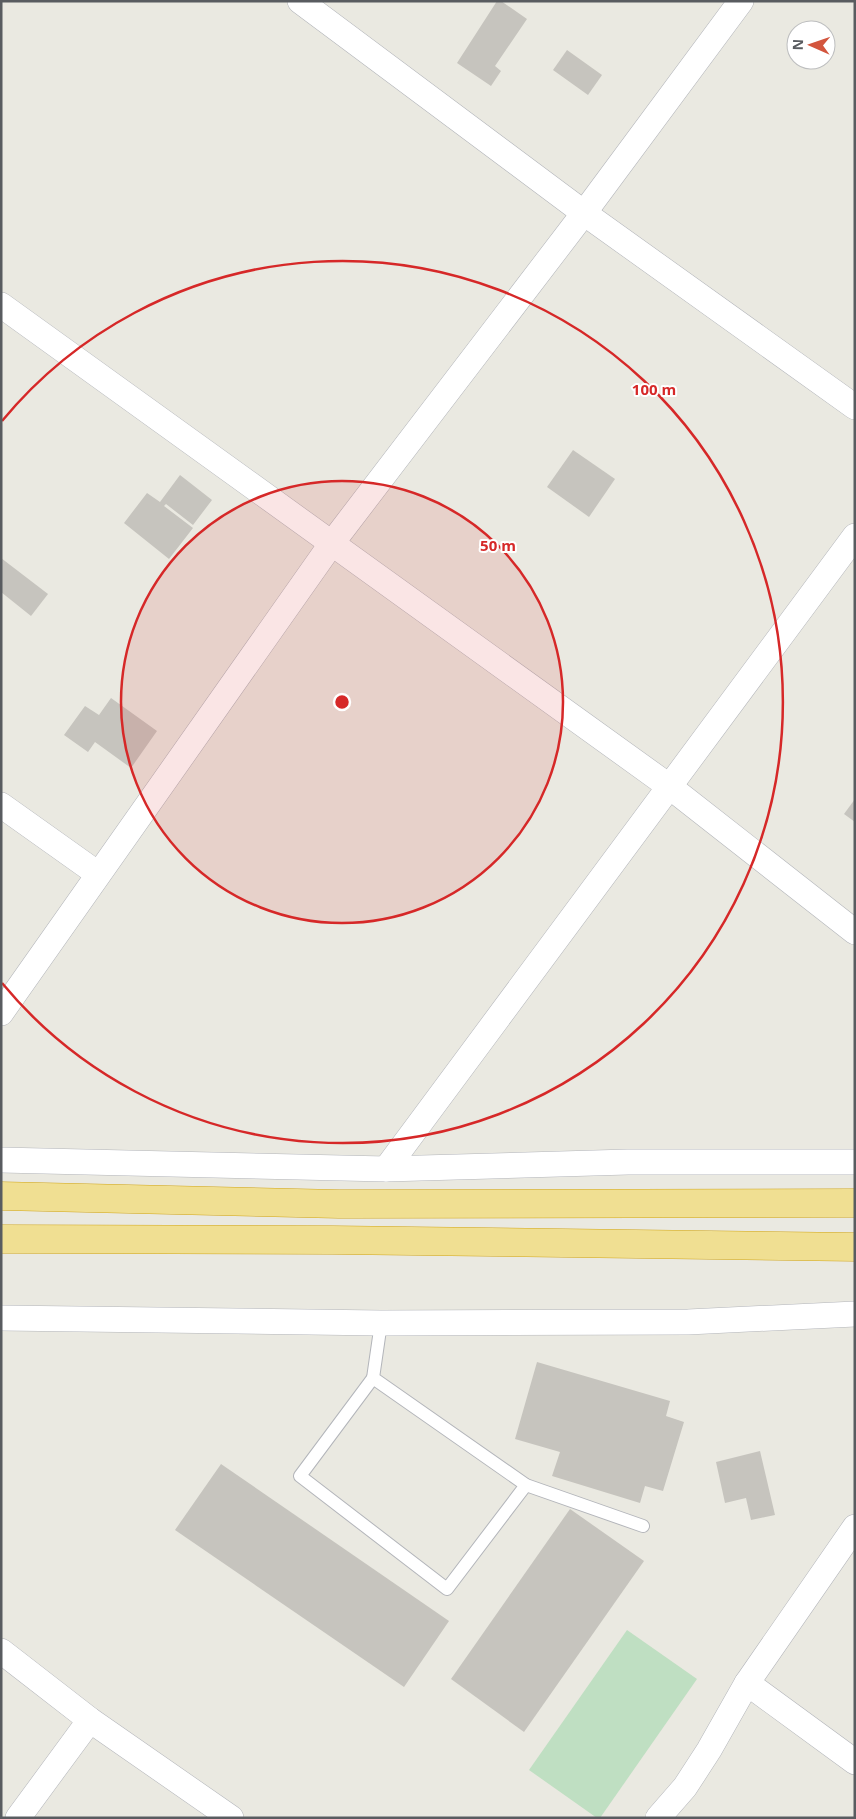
<svg xmlns="http://www.w3.org/2000/svg" width="856" height="1819" font-family="'Open Sans',sans-serif">
	<style>
		.green { fill: #bfdfc2 }
		.building { fill: #c6c4be }
		.lines { fill: none; stroke-linecap: round; stroke-linejoin: round }
		.lane-casing { stroke: #b3b5ba; stroke-width: 14 }
		.street-casing { stroke: #b3b5ba; stroke-width: 26 }
		.highway-casing { stroke: #d1a61a; stroke-width: 29 }
		.lane { stroke: #fff; stroke-width: 12 }
		.street { stroke: #fff; stroke-width: 25 }
		.highway { stroke: #f0df92; stroke-width: 28 }
		.ring { fill: none; stroke: #d62828; stroke-width: 2.5 }
		.centre { fill: #d62828; stroke: #fff; stroke-width: 2.5 }
		.ring-label { font-size: 15px; text-anchor: middle; font-weight: bold; fill: #d62828; stroke: #fff; stroke-width: 4; stroke-linejoin: round; paint-order: stroke }
	</style>
	<rect width="100%" height="100%" fill="#eae9e1"/>
	<polygon class="green" points="627,1630 697,1679 600,1818 597,1818 529,1770"/>
	<g class="building">
		<polygon points="497,1 501,1 527,19 495,66 501,71 491,86 457,63"/>
		<polygon points="567,50 602,75 588,95 553,70"/>
		<polygon points="573,450 615,479 589,517 547,487"/>
		<polygon points="180,475 212,500 193,525 166,504 164,506 193,528 169,559 124,523 147,493 160,502"/>
		<polygon points="1,558 48,594 31,616 1,592"/>
		<polygon points="111,698 157,731 131,768 95,742 88,752 64,735 85,706 99,715"/>
		<polygon points="855,799 855,822 844,814"/>
		<polygon points="537,1362 670,1401 666,1416 684,1422 663,1491 645,1486 640,1503 552,1476 560,1452 515,1439"/>
		<polygon points="760,1451 775,1515 751,1520 746,1498 725,1503 716,1462"/>
		<polygon points="221,1464 449,1621 404,1687 175,1530"/>
		<polygon points="570,1509 644,1561 524,1732 451,1679"/>
	</g>
	<g class="lines">
		<g class="lane-casing">
			<g id="lane">
				<polyline points="381,1323 373,1378 526,1485 643,1526"/>
				<polyline points="373,1378 300,1476 447,1589 526,1485"/>
			</g>
		</g>
		<g class="street-casing">
			<g id="street">
				<polyline points="300,1 584,213 855,407"/>
				<polyline points="1,305 670,787 855,932"/>
				<polyline points="1,805 98,874"/>
				<polyline points="1,1013 332,543 584,213 741,1"/>
				<polyline points="1,1160 386,1169 628,1162 855,1162"/>
				<polyline points="386,1169 855,536"/>
				<polyline points="1,1318 381,1323 688,1322 855,1314"/>
				<polyline points="1,1651 90,1720 231,1818"/>
				<polyline points="747,1683 855,1762"/>
				<polyline points="18,1818 90,1720"/>
				<polyline points="658,1818 685,1787 709,1750 747,1683 855,1527"/>
			</g>
		</g>
		<g class="highway-casing">
			<g id="highway">
				<polyline points="1,1196 339,1204 855,1203"/>
				<polyline points="1,1239 333,1240 855,1247"/>
			</g>
		</g>
		<use href="#lane" class="lane"/>
		<use href="#street" class="street"/>
		<use href="#highway" class="highway"/>
	</g>
	<circle cx="342" cy="702" r="221" fill="#d62828" fill-opacity=".12"/>
	<g class="ring">
		<circle cx="342" cy="702" r="221"/>
		<path d="M2 421A441 441 0 1 1 2 983"/>
	</g>
	<circle cx="342" cy="702" r="8" class="centre"/>
	<g class="ring-label">
		<text x="654" y="395">100 m</text>
		<text x="498" y="551">50 m</text>
	</g>
	<rect width="856" height="1819" fill="none" stroke="#595c60" stroke-width="5"/>
	<g transform="translate(811 45) rotate(272)"><circle r="24" fill="#ffffff" stroke="#bdbebf"/>
	<path d="M0-4L9 19L0 12L-9 19Z" fill="#d3553d"/>
	<text y="-8" font-size="14" font-weight="bold" text-anchor="middle" fill="#595c60">N</text>
	</g>
</svg>
